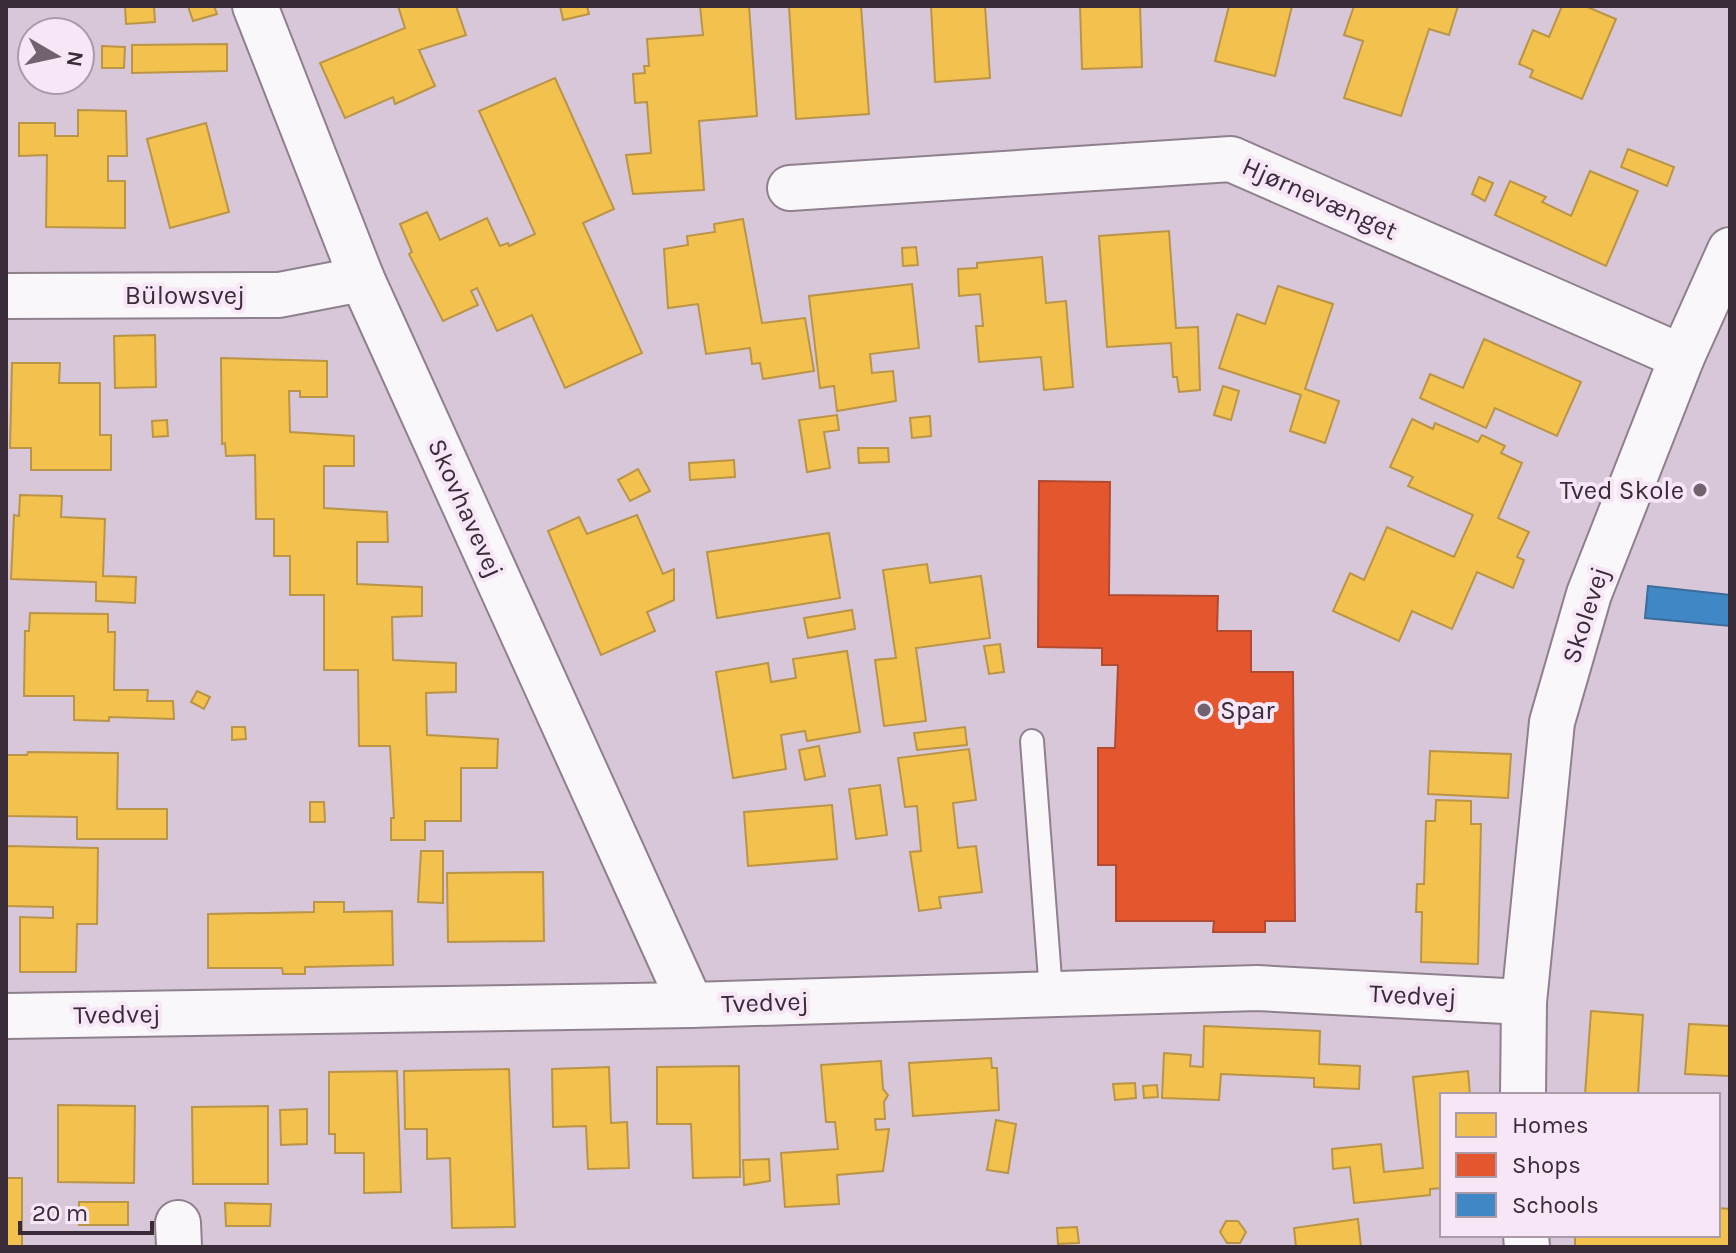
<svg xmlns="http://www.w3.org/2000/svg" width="1736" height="1253" font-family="Karla,sans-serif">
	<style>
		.homes { fill: #f2c14e; stroke: #ba9447; stroke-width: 2 }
		.shops { fill: #e4572e; stroke: #b14a31; stroke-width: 2 }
		.schools { fill: #3f88c5; stroke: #3d6c9b; stroke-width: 2 }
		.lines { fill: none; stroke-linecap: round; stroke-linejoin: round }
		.service-casing { stroke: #8e818d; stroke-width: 26 }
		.minor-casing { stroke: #8e818d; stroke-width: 48 }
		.tertiary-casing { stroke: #8e818d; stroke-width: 48 }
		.service { stroke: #f9f7f9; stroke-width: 22 }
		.minor { stroke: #f9f7f9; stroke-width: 44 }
		.tertiary { stroke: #f9f7f9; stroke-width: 44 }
		.poi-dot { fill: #716270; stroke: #f7e6f5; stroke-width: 3 }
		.labels { text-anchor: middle; stroke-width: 8; stroke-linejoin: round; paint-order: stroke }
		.street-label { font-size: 26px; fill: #392b38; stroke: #f7e6f5 }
		.poi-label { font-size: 26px; fill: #392b38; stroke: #f7e6f5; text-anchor: end }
	</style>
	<rect width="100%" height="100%" fill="#d8c7d8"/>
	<g class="homes">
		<polygon points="125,6 154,6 155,22 126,24"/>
		<polygon points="188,6 214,6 217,14 193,21"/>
		<polygon points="398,6 456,6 466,35 419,50 435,86 395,104 393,97 345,118 320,63 405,28"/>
		<polygon points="560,6 587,6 589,14 563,20"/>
		<polygon points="700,6 749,6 757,116 699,121 704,190 633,194 626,155 651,153 647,102 635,103 633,74 645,73 644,66 649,66 647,39 703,35"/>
		<polygon points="789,6 861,6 869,114 796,119"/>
		<polygon points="931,6 985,6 990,78 935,82"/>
		<polygon points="1080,6 1140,6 1142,67 1082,69"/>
		<polygon points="1229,6 1292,6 1275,76 1215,61"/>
		<polygon points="1354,6 1458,6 1449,35 1429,29 1401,116 1344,98 1363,41 1344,35"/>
		<polygon points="1562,6 1585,6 1616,19 1582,99 1530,77 1533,70 1519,64 1533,30 1549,37"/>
		<polygon points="227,44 227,71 132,73 132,45"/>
		<polygon points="102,46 125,47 124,68 102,68"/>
		<polygon points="555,78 614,209 583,223 642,353 565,388 532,315 497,331 477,288 471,291 478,305 443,321 409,254 412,252 400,224 427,212 440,240 487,218 500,246 508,243 509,246 535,234 479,111"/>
		<polygon points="78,110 126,111 127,156 108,156 108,181 125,181 125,228 46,227 47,155 19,156 19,123 55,123 55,136 78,136"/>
		<polygon points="206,123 229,212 170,228 147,139"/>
		<polygon points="1628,149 1674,167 1667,186 1621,167"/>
		<polygon points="1590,171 1638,191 1606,266 1495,215 1510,181 1546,197 1542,202 1571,216"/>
		<polygon points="1479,177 1493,183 1485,201 1472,194"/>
		<polygon points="743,219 762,323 805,318 814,371 763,379 760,363 752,364 750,348 706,354 698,304 668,308 664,249 688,245 687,236 715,232 714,224"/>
		<polygon points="1169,231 1176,328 1198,327 1200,390 1179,392 1177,377 1173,377 1171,343 1107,347 1099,236"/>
		<polygon points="916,247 918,265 903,266 902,248"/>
		<polygon points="1042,257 1046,303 1066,301 1073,387 1044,390 1041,357 979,362 976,326 983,326 980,294 959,296 958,269 977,268 977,263"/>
		<polygon points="912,284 919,348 870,354 872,373 893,371 896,401 837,411 834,386 820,388 809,296"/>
		<polygon points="1278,286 1333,304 1305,389 1339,401 1325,443 1290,431 1301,395 1219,368 1237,314 1265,324"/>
		<polygon points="155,335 156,387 115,388 114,336"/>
		<polygon points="1484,339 1581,382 1557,436 1495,408 1486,428 1420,398 1430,374 1463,388"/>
		<polygon points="221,358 327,361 327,397 300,397 300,391 289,391 290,432 354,436 354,466 324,466 324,508 387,512 388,542 357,542 357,584 422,587 422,616 392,617 393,660 456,663 456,692 426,693 427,735 498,739 497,768 461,768 461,821 425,821 425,840 391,840 391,818 394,818 390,746 359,746 358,670 324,670 324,595 290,595 290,556 274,556 274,519 256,519 255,455 226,456 225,443 222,444"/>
		<polygon points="12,363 60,363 59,383 100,383 100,435 111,435 111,470 31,470 31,448 10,448"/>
		<polygon points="1223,386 1239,391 1231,420 1214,415"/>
		<polygon points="837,415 839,430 824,432 830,468 807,472 799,420"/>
		<polygon points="930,416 931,436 912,438 910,418"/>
		<polygon points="1412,419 1433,429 1435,423 1478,442 1482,435 1505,446 1501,453 1522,463 1498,518 1529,532 1517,557 1524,560 1513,588 1477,572 1452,629 1412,611 1399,641 1333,611 1350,573 1364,580 1387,527 1454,557 1473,515 1408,486 1413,477 1390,467"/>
		<polygon points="167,420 168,436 153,437 152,421"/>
		<polygon points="858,448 888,448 889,462 859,463"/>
		<polygon points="734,460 735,477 690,480 689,463"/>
		<polygon points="638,469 650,491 630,501 618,480"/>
		<polygon points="20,495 62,496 61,517 105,519 103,576 136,577 135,603 96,601 96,582 11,579 14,515 19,516"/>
		<polygon points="637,515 663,574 674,569 674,600 647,612 655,631 601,655 548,531 579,517 587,534"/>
		<polygon points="829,533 840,598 717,618 707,552"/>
		<polygon points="927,564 930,583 981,576 990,638 916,648 926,721 884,726 875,660 896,658 883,570"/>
		<polygon points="852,610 855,629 808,638 804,618"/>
		<polygon points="30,613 108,614 108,632 115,632 114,690 148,690 147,701 173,701 174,719 109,717 109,721 74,720 74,696 24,696 25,631 29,631"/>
		<polygon points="1000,644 1004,672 989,674 984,646"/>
		<polygon points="847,651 860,732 807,741 805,731 781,735 786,769 733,778 716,672 768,663 771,682 796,678 793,659"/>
		<polygon points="197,691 210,697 204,709 191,702"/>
		<polygon points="232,727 245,727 246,739 232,740"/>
		<polygon points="965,727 967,745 917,750 914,733"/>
		<polygon points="819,746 825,776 805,780 799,750"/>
		<polygon points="969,749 976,800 953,803 958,848 976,846 982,892 939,897 941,908 919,911 910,852 921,851 917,806 905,807 898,758"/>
		<polygon points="1430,751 1511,754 1508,798 1428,794"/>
		<polygon points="28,752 118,753 117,809 167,809 167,839 77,839 77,817 6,816 6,755 27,755"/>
		<polygon points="880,785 887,835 856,839 849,789"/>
		<polygon points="1436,800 1471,801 1471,824 1481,824 1478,964 1421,962 1422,912 1416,912 1417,884 1424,884 1426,821 1435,821"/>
		<polygon points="310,802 324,802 325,822 310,822"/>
		<polygon points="832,805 837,859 748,866 744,812"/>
		<polygon points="7,846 98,848 97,924 77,924 76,972 20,972 20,917 53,918 53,907 6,906"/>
		<polygon points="421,851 443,851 443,903 418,902"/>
		<polygon points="543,872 544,941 448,942 447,873"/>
		<polygon points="314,902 344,902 344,912 392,911 393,965 305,967 305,974 283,974 282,968 208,968 208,914 314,912"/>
		<polygon points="1591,1011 1643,1015 1638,1095 1585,1095"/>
		<polygon points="1689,1024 1730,1026 1730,1076 1685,1074"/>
		<polygon points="1204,1026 1320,1031 1319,1064 1360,1066 1359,1089 1314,1087 1314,1078 1221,1074 1219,1100 1162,1098 1164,1053 1191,1055 1190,1066 1203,1067"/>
		<polygon points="991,1058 992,1068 997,1068 999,1110 913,1116 909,1063"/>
		<polygon points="881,1061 883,1089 888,1095 884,1102 885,1119 875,1119 876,1130 889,1129 883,1171 837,1175 839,1204 785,1207 781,1153 838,1149 835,1122 826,1122 821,1065"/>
		<polygon points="739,1066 740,1177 693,1178 691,1124 657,1124 657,1067"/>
		<polygon points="609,1067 611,1123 627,1122 629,1168 588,1169 586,1126 553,1127 552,1069"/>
		<polygon points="509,1069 515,1227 452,1228 450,1158 427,1159 427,1129 405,1129 404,1071"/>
		<polygon points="397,1071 401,1192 364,1193 364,1153 335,1153 335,1134 329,1134 329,1072"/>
		<polygon points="1468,1071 1470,1095 1442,1095 1442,1188 1430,1189 1430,1195 1354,1203 1350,1167 1333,1169 1332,1149 1381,1144 1384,1172 1423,1168 1413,1077"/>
		<polygon points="1135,1083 1136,1098 1115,1100 1113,1084"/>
		<polygon points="1157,1085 1158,1097 1144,1098 1143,1086"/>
		<polygon points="58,1105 135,1106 134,1183 58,1182"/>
		<polygon points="268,1106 268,1184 193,1184 192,1107"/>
		<polygon points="307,1109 307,1144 281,1145 280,1110"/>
		<polygon points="996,1120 1016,1124 1008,1173 987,1170"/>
		<polygon points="769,1159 770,1181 744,1185 743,1160"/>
		<rect x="6" y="1178" width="16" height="69"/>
		<rect x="79" y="1202" width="49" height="23"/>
		<polygon points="225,1203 271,1204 270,1226 226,1226"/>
		<polygon points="1718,1208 1730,1209 1730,1247 1575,1247 1575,1235 1718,1235"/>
		<polygon points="1358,1219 1361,1247 1296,1247 1294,1228"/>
		<polygon points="1226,1221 1238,1221 1246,1232 1240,1243 1227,1243 1220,1232"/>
		<polygon points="1077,1227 1079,1243 1058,1244 1057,1228"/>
	</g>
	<polygon class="shops" points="1039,481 1110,482 1109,595 1218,596 1217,631 1251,631 1251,672 1293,672 1295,921 1265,921 1265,932 1213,932 1214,921 1116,921 1116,865 1098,865 1098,748 1115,748 1118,665 1102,665 1102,648 1038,647"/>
	<polygon class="schools" points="1648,586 1730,595 1730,626 1645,618"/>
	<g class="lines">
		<g class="service-casing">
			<polyline id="service" points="1032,741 1051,992"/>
		</g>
		<g class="minor-casing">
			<g id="minor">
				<polyline points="255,6 362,279 691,1005"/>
				<polyline points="790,188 1231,159 1682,357"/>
				<polyline points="6,296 279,295 362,279"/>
				<polyline points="178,1223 179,1247"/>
			</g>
		</g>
		<g class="tertiary-casing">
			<g id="tertiary">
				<polyline points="6,1016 691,1005 1257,988 1524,1002"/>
				<polyline points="1523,1095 1524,1002 1552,722 1589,594 1682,357 1730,250"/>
				<polyline points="1526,1235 1527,1247"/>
			</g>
		</g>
		<use href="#service" class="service"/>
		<use href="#minor" class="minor"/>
		<use href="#tertiary" class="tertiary"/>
	</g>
	<g class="poi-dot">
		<circle cx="1700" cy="490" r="8"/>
		<circle cx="1204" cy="710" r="8"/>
	</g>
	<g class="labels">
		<g class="street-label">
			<text transform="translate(1320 198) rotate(24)" y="9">Hjørnevænget</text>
			<text x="185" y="304">Bülowsvej</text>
			<text transform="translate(466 508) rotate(66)" y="9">Skovhavevej</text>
			<text transform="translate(1585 615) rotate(-72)" y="9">Skolevej</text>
			<text transform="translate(1413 995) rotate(3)" y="9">Tvedvej</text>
			<text transform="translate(765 1002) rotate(-2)" y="9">Tvedvej</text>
			<text transform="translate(117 1014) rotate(-1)" y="9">Tvedvej</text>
		</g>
		<g class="poi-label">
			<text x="1684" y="499">Tved Skole</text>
			<text x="1220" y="719" text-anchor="start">Spar</text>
		</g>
	</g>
	<rect width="1736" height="1253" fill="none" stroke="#392b38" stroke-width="16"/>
	<rect x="1440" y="1093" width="280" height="144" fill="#f7e6f5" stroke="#ab9ba9" stroke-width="2"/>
	<rect x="1456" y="1113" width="40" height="24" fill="#f2c14e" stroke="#ab9ba9" stroke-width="2"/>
	<text x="1512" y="1133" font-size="24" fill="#392b38">Homes</text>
	<rect x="1456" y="1153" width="40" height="24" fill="#e4572e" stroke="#ab9ba9" stroke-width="2"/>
	<text x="1512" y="1173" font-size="24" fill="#392b38">Shops</text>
	<rect x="1456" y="1193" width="40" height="24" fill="#3f88c5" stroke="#ab9ba9" stroke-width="2"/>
	<text x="1512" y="1213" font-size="24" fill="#392b38">Schools</text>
	<g transform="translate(56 56) rotate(99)"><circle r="38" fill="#f7e6f5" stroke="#ab9ba9" stroke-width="2"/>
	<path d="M0-6L14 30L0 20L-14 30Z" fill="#716270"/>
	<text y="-12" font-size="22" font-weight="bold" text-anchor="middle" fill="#392b38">N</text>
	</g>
	<path d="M20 1221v12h132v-12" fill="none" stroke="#392b38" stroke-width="4"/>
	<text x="32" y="1221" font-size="24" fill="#392b38" stroke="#f7e6f5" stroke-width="6" paint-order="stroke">20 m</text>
</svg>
